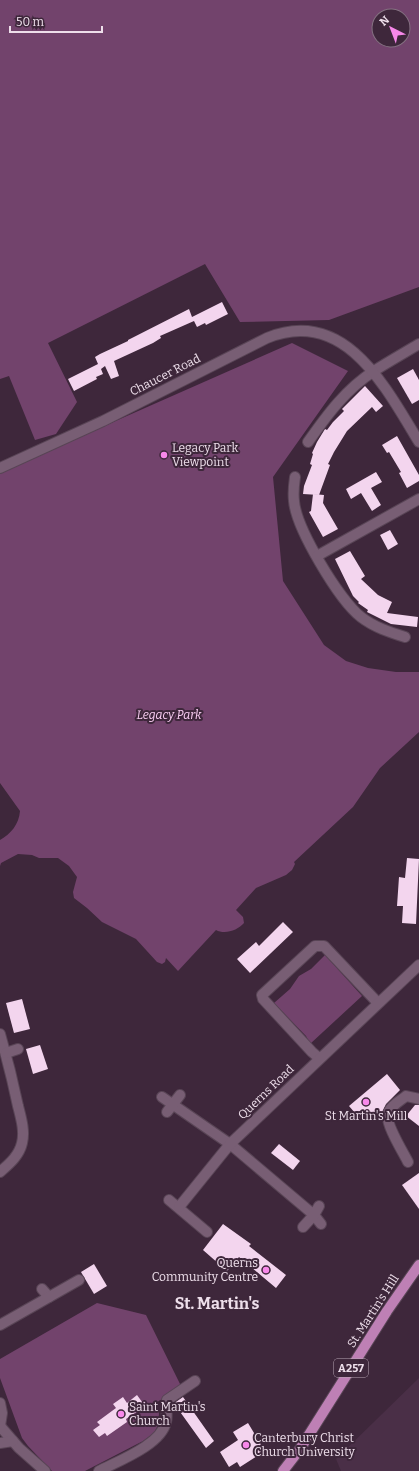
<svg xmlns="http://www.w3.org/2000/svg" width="419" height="1471" font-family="Bitter,serif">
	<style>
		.built { fill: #4a2f47 }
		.green { fill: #72436c; fill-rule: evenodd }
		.building { fill: #f3d5ee }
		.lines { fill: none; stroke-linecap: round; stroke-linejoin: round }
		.minor-casing { stroke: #594556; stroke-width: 12 }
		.primary-casing { stroke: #594556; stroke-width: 12 }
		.minor { stroke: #785e74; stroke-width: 10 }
		.primary { stroke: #be80b5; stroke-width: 10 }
		.poi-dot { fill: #f888ea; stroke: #3e273b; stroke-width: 1.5 }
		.labels { text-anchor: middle; stroke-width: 4; stroke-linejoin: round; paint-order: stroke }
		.shield { fill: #3e273b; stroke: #b9a8b6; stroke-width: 1 }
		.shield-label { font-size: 11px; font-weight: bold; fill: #eedfeb }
		.street-label { font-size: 12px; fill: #eedfeb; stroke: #3e273b }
		.poi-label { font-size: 12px; fill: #eedfeb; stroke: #3e273b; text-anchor: start }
		.park-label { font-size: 12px; font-style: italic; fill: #fdd0f6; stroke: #3e273b }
		.district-label { font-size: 16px; font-weight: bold; fill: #eedfeb; stroke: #3e273b }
	</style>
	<rect width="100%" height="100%" fill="#3e273b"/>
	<polygon class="built" points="419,1378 419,1471 341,1471 336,1459"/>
	<g class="green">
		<path d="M0,0h419v287l-90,33 -89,2 -35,-58 -157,79 29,59 -21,32 -21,6 -26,-64 -9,3zM379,16h24v24h-24z"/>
		<path d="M292,343l56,28 -75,106 10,104 41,64 22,16 22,7 28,4h23v60l-39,36 -27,39 -59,55 1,2 -3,6 -6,5 -30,13 -20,22 7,7 1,6c-6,7 -19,12 -28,7l-38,41 -12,-13 -1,4 -3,2 -5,-2 -21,-23 -34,-17 -15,-14 -13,-10 -1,-6 4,-15 -8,-11 -11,-8h-19l-7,-3 -14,-1 -17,9 -1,3v-26c11,-6 19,-16 20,-29l-20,-28v-311z"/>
		<polygon points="325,955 362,996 310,1044 306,1036 274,1003 290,989 299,976 311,969"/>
		<polygon points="97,1303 146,1315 182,1388 157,1402 159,1414 158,1425 154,1433 143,1441 85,1471 52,1471 28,1446 22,1438 0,1378 0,1359"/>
	</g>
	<g class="building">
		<polygon points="222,302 228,314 206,325 205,323 197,327 194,321 160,336 161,338 153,343 114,361 119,376 111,379 105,366 101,369 103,374 96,377 97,379 74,391 68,379 98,364 95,357 100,354 128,341 128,340 189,309 192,317"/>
		<polygon points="413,369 419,380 419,400 412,404 397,378"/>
		<polygon points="365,386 383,406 376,412 372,407 347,431 334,452 328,464 330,465 319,495 303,494 304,486 312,465 310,464 313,454 312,453 317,442 325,429 327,430 333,422 344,411 342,409"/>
		<polygon points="397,436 419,475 419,481 407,488 399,473 401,472 389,452 387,453 382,445"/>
		<polygon points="376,472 382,482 371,488 381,505 372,511 361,493 351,499 346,489"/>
		<polygon points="313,494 324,495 323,503 338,529 323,537 309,512 311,511"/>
		<polygon points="390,530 398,544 388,550 380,535"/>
		<polygon points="350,551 365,576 361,579 378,595 392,602 387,613 418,617 417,627 391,624 367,612 368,610 358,603 359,602 353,596 335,559"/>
		<polygon points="407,858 419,859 416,924 402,923 403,906 397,906 399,877 405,878"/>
		<polygon points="283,922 293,932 250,973 237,959 256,942 259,946"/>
		<polygon points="22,999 30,1029 14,1033 6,1003"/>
		<polygon points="40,1045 48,1069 33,1074 26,1049"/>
		<polygon points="387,1074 400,1090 386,1104 382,1113 371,1122 364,1117 361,1120 349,1106"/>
		<polygon points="415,1105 419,1105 419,1126 406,1116"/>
		<polygon points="279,1144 300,1161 293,1170 271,1153"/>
		<polygon points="419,1173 419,1209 402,1185"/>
		<polygon points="223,1224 251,1244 249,1246 286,1275 276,1288 239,1257 227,1271 203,1250"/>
		<polygon points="94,1264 107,1286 94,1294 81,1272"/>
		<polygon points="137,1395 145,1406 126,1419 127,1422 107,1436 105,1433 99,1437 93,1430 100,1425 97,1422 116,1408 113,1404 123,1397 127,1403"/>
		<polygon points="183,1397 214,1441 206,1448 178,1409 173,1411 173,1404"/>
		<polygon points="248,1423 265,1451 240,1467 237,1462 229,1467 220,1452 238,1440 233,1432"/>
	</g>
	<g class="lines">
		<g class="minor-casing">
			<g id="minor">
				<path d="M308,442c19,-27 38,-53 66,-71 14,-9 30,-18 45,-27"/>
				<path d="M0,468l103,-47 164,-83c78,-32 119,50 152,104"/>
				<path d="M295,477c-1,7 -2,16 -1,24 2,27 45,99 67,116 13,10 28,15 44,20"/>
				<polyline points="317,556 419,499"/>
				<path d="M0,1034c7,24 13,48 18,72 3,12 7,25 4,37 -3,13 -13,21 -22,29"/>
				<polyline points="6,1053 18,1049"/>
				<polyline points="319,1058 312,1052 263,999 262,995 315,946 324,946 378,1003"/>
				<polyline points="162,1097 230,1144 314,1215 321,1224"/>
				<polyline points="167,1112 180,1095"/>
				<path d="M408,1162c-5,-10 -23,-39 -20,-48 2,-8 12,-13 18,-18l13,3"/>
				<polyline points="169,1200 207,1232"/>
				<polyline points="179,1207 230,1144 419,965"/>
				<polyline points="303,1227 314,1215 319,1206"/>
				<polyline points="42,1289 49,1297"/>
				<polyline points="0,1325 79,1280"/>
				<polyline points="0,1403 2,1413 0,1426"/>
				<polyline points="0,1426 19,1448 45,1471"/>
				<polyline points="0,1443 13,1441"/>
				<path d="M99,1471c19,-10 62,-26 67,-49 2,-7 -1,-14 1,-22l28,-19"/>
			</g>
		</g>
		<g class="primary-casing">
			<polyline id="primary" points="283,1471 300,1449 387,1311 419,1265"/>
		</g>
		<use href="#minor" class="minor"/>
		<use href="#primary" class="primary"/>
	</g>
	<g class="poi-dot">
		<circle cx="164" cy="455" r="4"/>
		<circle cx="366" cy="1102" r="4"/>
		<circle cx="266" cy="1270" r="4"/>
		<circle cx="121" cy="1414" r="4"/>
		<circle cx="246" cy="1445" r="4"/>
	</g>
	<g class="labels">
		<rect class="shield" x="334" y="1359" width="34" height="18" rx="3"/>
		<g class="shield-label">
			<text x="351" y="1372">A257</text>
		</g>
		<g class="street-label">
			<text transform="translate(165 375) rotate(-27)" y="4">Chaucer Road</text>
			<text transform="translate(266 1092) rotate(-44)" y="4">Querns Road</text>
			<text transform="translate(373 1311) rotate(-57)" y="4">St. Martin's Hill</text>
		</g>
		<g class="poi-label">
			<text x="172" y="452">Legacy Park<tspan x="172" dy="14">Viewpoint</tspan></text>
			<text x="366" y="1120" text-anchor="middle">St Martin's Mill</text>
			<text x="258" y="1267" text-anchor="end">Querns<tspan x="258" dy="14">Community Centre</tspan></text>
			<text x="129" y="1411">Saint Martin's<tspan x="129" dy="14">Church</tspan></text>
			<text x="254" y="1442">Canterbury Christ<tspan x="254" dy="14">Church University</tspan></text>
		</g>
		<g class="park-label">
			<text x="169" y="719">Legacy Park</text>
		</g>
		<g class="district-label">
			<text x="217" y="1309">St. Martin's</text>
		</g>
	</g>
	<g transform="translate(391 28) rotate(318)"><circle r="19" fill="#3e273b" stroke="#847181"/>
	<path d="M0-3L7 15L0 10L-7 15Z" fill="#f888ea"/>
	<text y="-6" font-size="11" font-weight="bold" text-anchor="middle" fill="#eedfeb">N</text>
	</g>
	<path d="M10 26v6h92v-6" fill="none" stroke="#eedfeb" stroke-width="2"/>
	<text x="16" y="26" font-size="12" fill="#eedfeb" stroke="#3e273b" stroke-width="3" paint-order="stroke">50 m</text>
</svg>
